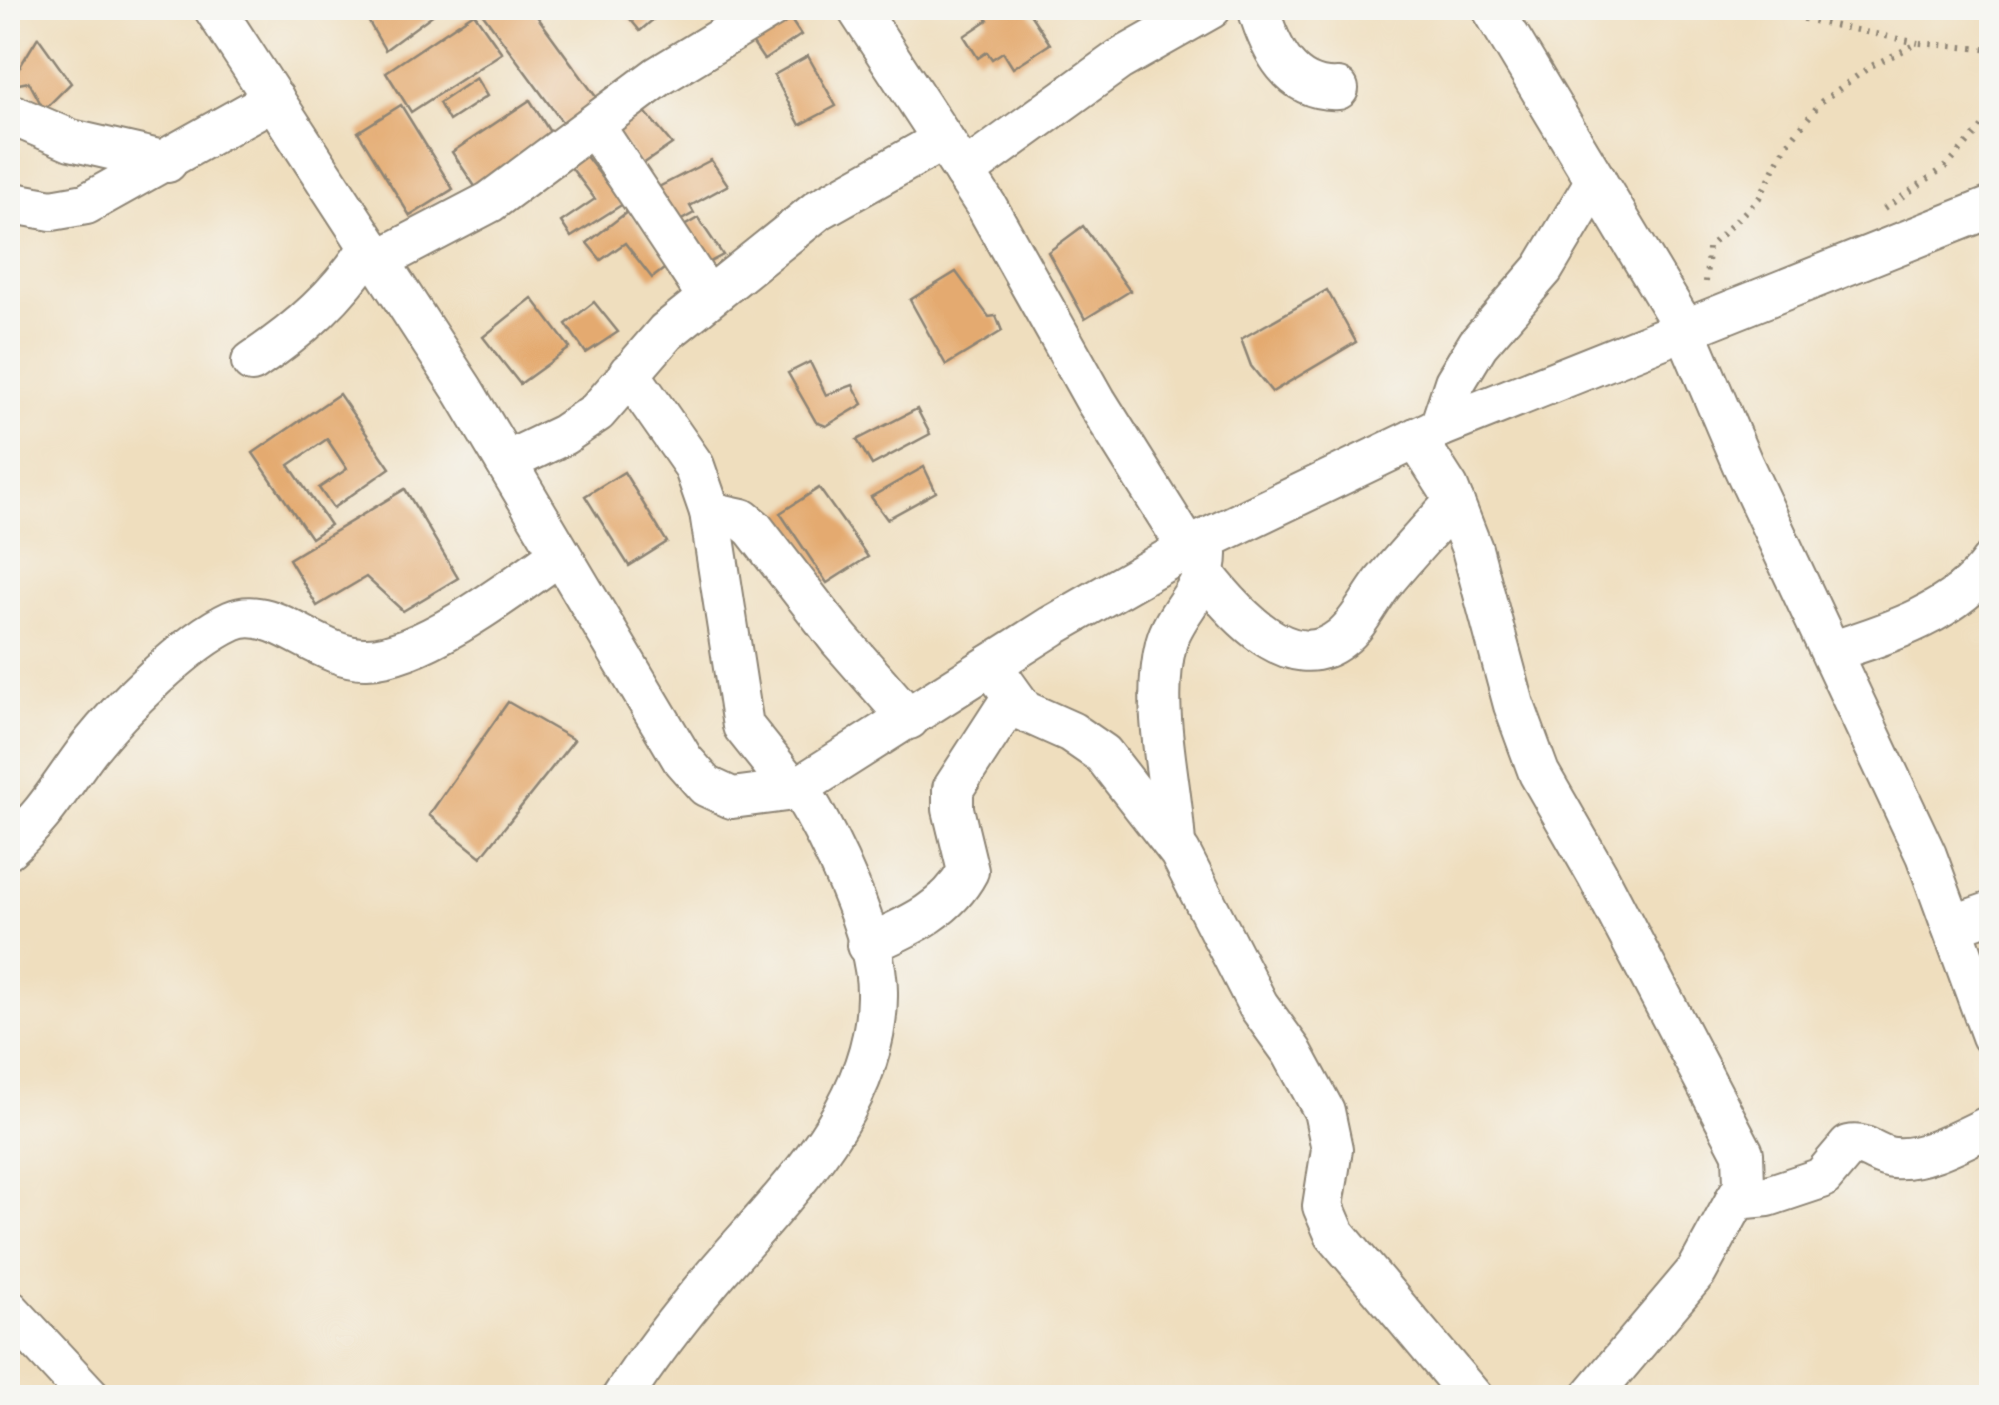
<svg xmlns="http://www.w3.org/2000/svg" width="1999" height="1405" font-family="'Gentium Book Plus',serif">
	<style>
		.building { fill: #e4aa70 }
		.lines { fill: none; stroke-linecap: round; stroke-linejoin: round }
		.minor-casing { stroke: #8d8474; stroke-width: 44 }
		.path { stroke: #8d8474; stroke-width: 6; stroke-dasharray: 2.5 8; stroke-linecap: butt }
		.minor { stroke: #fff; stroke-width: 40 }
	</style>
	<rect width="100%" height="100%" fill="#f6f6f2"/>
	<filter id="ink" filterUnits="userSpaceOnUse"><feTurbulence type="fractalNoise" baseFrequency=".01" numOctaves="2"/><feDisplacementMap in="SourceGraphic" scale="20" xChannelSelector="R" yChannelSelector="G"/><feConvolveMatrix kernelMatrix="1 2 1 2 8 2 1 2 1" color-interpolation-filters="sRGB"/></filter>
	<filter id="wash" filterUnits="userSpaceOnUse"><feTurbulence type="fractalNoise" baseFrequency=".0048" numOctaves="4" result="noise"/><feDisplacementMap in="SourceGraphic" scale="40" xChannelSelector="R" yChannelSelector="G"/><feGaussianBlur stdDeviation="2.25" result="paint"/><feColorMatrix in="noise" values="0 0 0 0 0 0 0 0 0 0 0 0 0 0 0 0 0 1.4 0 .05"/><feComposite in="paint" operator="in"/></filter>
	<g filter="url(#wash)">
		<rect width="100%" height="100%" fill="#efdebe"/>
		<g id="blocks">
			<g class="building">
				<polygon points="380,8 442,8 385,50 366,17"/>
				<polygon points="483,8 531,8 599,101 565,126 480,10"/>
				<polygon points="621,8 660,8 663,11 640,31"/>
				<polygon points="783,8 801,35 764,60 737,20"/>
				<polygon points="980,8 1026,8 1050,44 1013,68 1003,52 992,59 987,52 978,58 964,36 988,20"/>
				<polygon points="474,13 502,53 411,112 386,72"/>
				<polygon points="38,37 71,83 44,110 29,82 8,86"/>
				<polygon points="808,56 836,106 800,125 774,75"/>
				<polygon points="476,78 487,96 449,121 439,103"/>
				<polygon points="530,100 553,137 476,188 452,152"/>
				<polygon points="637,102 672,144 640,166 611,127"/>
				<polygon points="401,105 453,189 410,216 358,132"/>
				<polygon points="578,146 623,204 571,237 561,222 595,199 570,166"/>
				<polygon points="711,160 728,185 690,206 694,213 674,224 653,190"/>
				<polygon points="627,212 668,266 652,278 625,243 601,260 587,243"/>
				<polygon points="698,218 723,255 704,265 679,229"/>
				<polygon points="1083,226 1130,291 1085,319 1048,252"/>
				<polygon points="956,272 989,317 996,316 1002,331 946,365 910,300"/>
				<polygon points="1327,290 1356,342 1272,392 1251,366 1241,339"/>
				<polygon points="532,298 570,348 520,384 483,337"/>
				<polygon points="594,302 618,332 586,353 566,324"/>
				<polygon points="810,362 826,395 853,385 863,404 826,426 816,422 788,373"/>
				<polygon points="339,394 390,468 333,508 319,488 347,469 327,439 289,465 330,525 311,538 253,453"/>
				<polygon points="917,409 930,434 872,465 857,440"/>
				<polygon points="924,467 936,492 887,519 871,497"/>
				<polygon points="624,472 667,542 629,566 585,496"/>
				<polygon points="819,488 868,557 827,583 780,513"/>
				<polygon points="405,489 458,578 403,611 366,577 317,606 289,559"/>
				<polygon points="508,702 574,740 481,857 429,815"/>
			</g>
		</g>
	</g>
	<g filter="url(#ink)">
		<use href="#blocks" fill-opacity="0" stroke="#8d8474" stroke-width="2.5"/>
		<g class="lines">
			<g class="minor-casing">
				<g id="minor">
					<polyline points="214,8 463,390 683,760 706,786 732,798 794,790 1052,626 1188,548 1440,427 1992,207"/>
					<polyline points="857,8 987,207 1096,401 1188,548"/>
					<path d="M1258,8c12,40 32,84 80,81"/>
					<polyline points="1492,8 1685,329 1742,463 1926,855 1992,1036"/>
					<polyline points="8,113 71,140 167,162"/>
					<polyline points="594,126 708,297"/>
					<polyline points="964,172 1119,60 1211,8"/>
					<polyline points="8,202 52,210 86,204 274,99"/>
					<polyline points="379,260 490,202 659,76 771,8"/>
					<path d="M252,362c49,-33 86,-66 118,-115"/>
					<polyline points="629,373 694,466 710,512 743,726 794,790"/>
					<polyline points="1440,427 1455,382 1478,344 1543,269 1596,180"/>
					<polyline points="1416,438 1448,488 1472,549 1514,705 1539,773 1597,874 1743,1153 1744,1185 1697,1271 1590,1398"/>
					<polyline points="506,462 563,435 597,412 666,332 818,210 943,140"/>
					<polyline points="710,512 742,519 753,528 839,639 909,719"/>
					<path d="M1205,575c28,36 86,104 136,63 18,-14 28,-37 42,-55 22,-27 47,-54 71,-80"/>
					<path d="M1833,651c57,-18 123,-39 159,-90"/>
					<polyline points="991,665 1024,711 1071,732 1103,754 1180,853 1258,1005 1292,1052 1324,1111 1332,1149 1323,1206 1335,1234 1473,1398"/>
					<path d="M1175,846c-3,-66 -25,-136 -9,-202 9,-34 42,-55 41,-91"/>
					<path d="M8,848c37,-32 53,-63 81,-100 32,-40 97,-106 143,-127 41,-19 87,39 135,37 55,-1 147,-71 193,-104"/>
					<polyline points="1952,926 1992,912"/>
					<path d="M867,945c40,-18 80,-34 101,-74l-15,-62v-20l59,-91"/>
					<path d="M1736,1199l32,-3 54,-18 27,-32c18,-4 28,11 45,12 31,3 69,-20 98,-33"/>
					<polyline points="8,1309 91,1398"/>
					<path d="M622,1398c27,-42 60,-84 92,-122 69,-81 165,-169 163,-284 0,-59 -48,-155 -78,-205"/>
				</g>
			</g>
			<g class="path">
				<polyline points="1752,8 1918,43"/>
				<polyline points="1884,209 1948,165 1992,116"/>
				<polyline points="1706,282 1708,248 1759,198 1787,144 1822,101 1871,66 1919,43 1992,50"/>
			</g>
			<use href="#minor" class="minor"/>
		</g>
	</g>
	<rect width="1999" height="1405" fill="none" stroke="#f6f6f2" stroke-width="40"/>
</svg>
